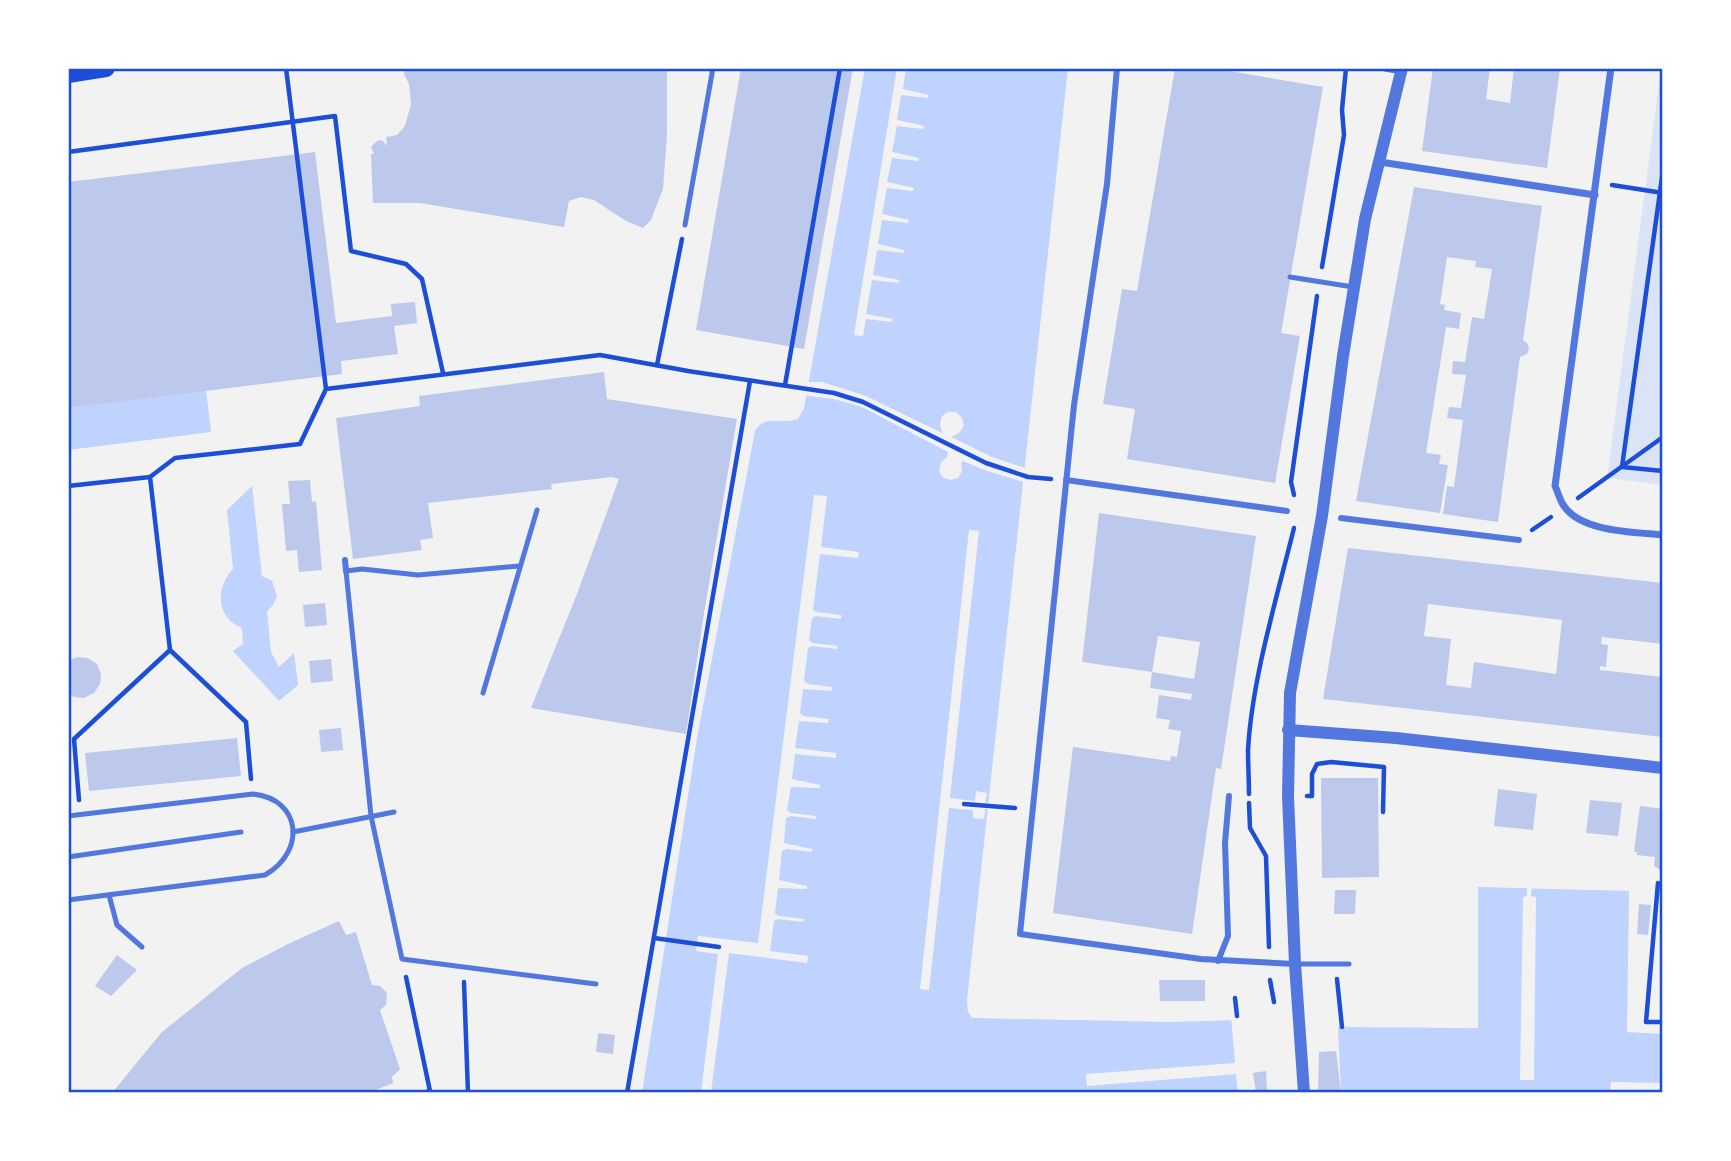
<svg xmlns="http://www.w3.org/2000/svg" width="1731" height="1161" font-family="'DejaVu Sans',sans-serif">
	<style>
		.green { fill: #dbe4f7 }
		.water { fill: #bfd3fe }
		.pier { fill: #f2f2f2 }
		.building { fill: #bdc9ec; fill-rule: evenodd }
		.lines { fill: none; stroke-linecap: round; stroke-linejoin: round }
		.path { stroke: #1d4ed8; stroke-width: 4.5 }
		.service { stroke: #5277de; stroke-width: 5 }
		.pedestrian { stroke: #5277de; stroke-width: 6 }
		.minor { stroke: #5277de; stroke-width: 7 }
		.tertiary { stroke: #5277de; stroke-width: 12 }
		.primary { stroke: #1d4ed8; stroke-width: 18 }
		.neatline { fill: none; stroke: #1d4ed8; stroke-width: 2.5 }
	</style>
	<rect width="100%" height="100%" fill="#f2f2f2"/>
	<polygon class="green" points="1661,68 1663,68 1663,485 1607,478"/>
	<g class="water">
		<path d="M865,68h203l-101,932 1,12 4,6h4l192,4 74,-2 8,73h-608l55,-355 58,-307c9,-17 27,-6 43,-12l6,-11z"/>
		<polygon points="206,390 211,432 68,450 68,408"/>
		<path d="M252,486l10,90 10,5 5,15 -4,9 -6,6 4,41 8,15 15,-14 4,32 -19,16 -46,-50 10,-7 -1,-16c-26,-10 -27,-40 -9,-59l-6,-59z"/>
		<polygon points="1478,887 1629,891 1627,1032 1663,1034 1663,1093 1341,1093 1338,1027 1478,1028"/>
	</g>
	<g class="pier">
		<polygon points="897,68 906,68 903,89 929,95 928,98 901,95 897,120 924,126 923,129 897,126 892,152 919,158 918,161 892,158 887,182 914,188 913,191 887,188 882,214 909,220 908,223 882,220 878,244 904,250 904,253 877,250 873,275 899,280 899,283 872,280 866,314 893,319 892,322 866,319 863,336 854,335"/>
		<polygon points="805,382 822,382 866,396 942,433 940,424 942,416 948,412 956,412 962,418 964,426 959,433 951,437 992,457 1028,469 1027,483 987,471 963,461 961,463 962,471 958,478 950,480 942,477 939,470 941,462 947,457 948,452 862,407 834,399 803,395"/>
		<polygon points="814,495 827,496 821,547 859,552 858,558 820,554 813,610 816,612 841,615 841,619 816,616 812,618 809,640 812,643 838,646 837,649 812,646 808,648 804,681 808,684 832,687 832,691 803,689 800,713 803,716 829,719 828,723 799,721 795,748 836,753 836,758 795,754 792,779 820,785 820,788 791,787 787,810 791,813 816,816 816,819 791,816 786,818 784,843 812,849 812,852 787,849 782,851 779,880 807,886 807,889 778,888 775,913 778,916 804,919 803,922 778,919 774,921 770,951 808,956 807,963 729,953 711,1093 701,1093 718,954 696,951 698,936 758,943"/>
		<polygon points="969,530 979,531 950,798 975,801 976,791 987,793 985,803 989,803 988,809 985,809 984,819 973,818 973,810 949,808 929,990 920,989"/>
		<polygon points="1527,885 1532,885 1531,896 1536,897 1534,1080 1520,1080 1523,897 1527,896"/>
		<polygon points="1231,1016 1242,1016 1250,1093 1238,1093 1236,1074 1087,1086 1086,1074 1235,1063"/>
		<polygon points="1611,1082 1663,1083 1663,1093 1610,1093"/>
	</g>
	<g class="building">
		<polygon points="406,68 667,68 667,134 663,189 651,220 643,228 626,221 594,200 581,197 569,201 564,227 420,203 373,203 371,154 374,154 371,147 378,140 383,141 387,146 386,137 397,135 405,126 411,104 409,84 404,74"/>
		<polygon points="741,68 853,68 804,349 696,330"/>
		<polygon points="1175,68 1211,68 1323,87 1281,333 1300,336 1275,483 1127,459 1135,409 1103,404 1122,289 1137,291"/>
		<polygon points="1433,68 1490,68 1486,99 1510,103 1514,68 1560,68 1547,168 1422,151"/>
		<polygon points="315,152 336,323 392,316 391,304 415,302 417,323 394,326 398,354 341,361 342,374 68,408 68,182"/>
		<polygon points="1414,187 1542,206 1523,340 1527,343 1529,349 1527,354 1520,357 1498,522 1443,514 1447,486 1454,487 1463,420 1447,418 1449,407 1461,408 1466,375 1452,374 1453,361 1465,362 1472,317 1484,319 1492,269 1475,267 1476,261 1447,257 1440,304 1445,305 1444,310 1461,313 1459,329 1446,327 1426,453 1441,455 1439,464 1448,465 1440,513 1356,501"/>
		<polygon points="604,372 607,399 737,419 704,613 686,734 531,708 577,594 619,479 612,477 551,484 552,489 428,503 433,538 420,540 422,550 353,559 336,418 420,406 419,396"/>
		<polygon points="310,480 312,502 316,501 322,570 299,572 297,550 286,551 282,504 290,504 288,481"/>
		<polygon points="1099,513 1256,536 1221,769 1216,768 1192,934 1053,913 1073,747 1170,761 1171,756 1177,757 1181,731 1168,729 1170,720 1156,718 1159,695 1191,700 1192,694 1150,688 1152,672 1194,679 1200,642 1158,636 1152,672 1082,662"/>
		<path d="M1348,548l315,35v61l-61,-7 -1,7 7,1 -2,22 -6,-1v4l63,7v60l-340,-38zM1428,604l134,16 -6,54 -82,-12 -3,26 -25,-3 5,-46 -27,-3z"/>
		<polygon points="325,603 327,625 305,627 303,605"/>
		<polygon points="77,657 88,658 97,664 101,674 100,684 94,693 84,698 74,697 68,693 68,661"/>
		<polygon points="331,659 333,681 311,683 309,661"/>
		<polygon points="341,728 343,750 321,752 319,730"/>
		<polygon points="237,738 241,776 89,791 85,753"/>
		<polygon points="1321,778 1378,778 1379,877 1322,878"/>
		<polygon points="1498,789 1537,794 1533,830 1494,826"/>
		<polygon points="1590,800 1622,803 1618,836 1586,833"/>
		<polygon points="1640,806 1663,809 1663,872 1654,866 1655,857 1637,855 1637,852 1634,852"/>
		<polygon points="1335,890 1356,890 1355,914 1334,914"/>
		<polygon points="1639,904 1651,905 1648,935 1637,934"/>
		<polygon points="339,921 346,935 356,932 372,985 380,986 387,993 386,1005 380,1010 400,1069 392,1077 393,1083 368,1093 112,1093 162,1032 242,968 290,943"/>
		<polygon points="117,955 137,970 111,996 95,986"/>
		<polygon points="1159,980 1205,980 1205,1001 1160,1001"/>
		<polygon points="598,1033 615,1035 613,1054 596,1052"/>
		<polygon points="1336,1051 1341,1093 1318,1093 1319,1052"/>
		<polygon points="1266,1071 1267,1090 1256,1093 1253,1073"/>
	</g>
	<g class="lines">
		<g class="path">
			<polyline points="286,68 326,389"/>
			<polyline points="68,152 335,116 351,251 406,264 422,279 443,373"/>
			<polyline points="1663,170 1622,467 1663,471"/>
			<polyline points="1612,185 1663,193"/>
			<polyline points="1322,267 1344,135 1342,110 1346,68"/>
			<polyline points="657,365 682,239"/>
			<polyline points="785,385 840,68"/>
			<polyline points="150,477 170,650 246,722 251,779"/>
			<polyline points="68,486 150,477 175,458 300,444 326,389 600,355 688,371 834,393 863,402 986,463 1028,477 1051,479"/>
			<polyline points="1294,495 1291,482 1317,296"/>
			<polyline points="1578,498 1663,437"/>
			<polyline points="1532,530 1551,517"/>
			<path d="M1249,794c0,-14 -1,-29 -1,-44 4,-71 29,-153 46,-222"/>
			<polyline points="1307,796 1312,796 1312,774 1317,764 1331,762 1384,767 1383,812"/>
			<polyline points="79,800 74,739 170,650"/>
			<polyline points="1249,803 1250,828 1266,856 1269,947"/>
			<polyline points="964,804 1015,808"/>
			<polyline points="1658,883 1646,1022 1663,1022"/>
			<polyline points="654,938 719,947"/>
			<polyline points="406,977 430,1091 423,1093"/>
			<polyline points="1337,979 1342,1027"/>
			<polyline points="1270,980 1274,1002"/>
			<polyline points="464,982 468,1093"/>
			<polyline points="1235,998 1237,1016"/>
			<polyline points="627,1093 750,381"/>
		</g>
		<g class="service">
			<polyline points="685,225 713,68"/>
			<polyline points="1290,277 1353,287"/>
			<polyline points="519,566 418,575 362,569 346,571 371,816 402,959 596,984"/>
			<polyline points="483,693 537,510"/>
			<path d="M68,816l185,-22c49,5 53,58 12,81l-197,25"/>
			<polyline points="293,832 394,812"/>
			<polyline points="68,857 241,832"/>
			<polyline points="109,895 117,925 142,947"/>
			<polyline points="1295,964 1349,964"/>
		</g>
		<g class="pedestrian">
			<polyline points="1117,68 1107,184 1074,405 1020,934 1201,959 1295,964"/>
			<polyline points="1066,480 1287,511"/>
			<polyline points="1341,518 1519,540"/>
			<polyline points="345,560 346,571"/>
			<polyline points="1218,961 1228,936 1225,843 1229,796"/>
		</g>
		<g class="minor">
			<polyline points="1385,68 1402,71"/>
			<path d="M1611,68l-56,418c3,6 5,15 9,20 17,26 70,26 99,29"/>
			<polyline points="1380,162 1595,195"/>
		</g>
		<g class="tertiary">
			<polyline points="1288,730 1396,738 1663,768"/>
			<polyline points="1304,1093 1295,964 1288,796 1290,693 1322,516 1343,356 1365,219 1402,68"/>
		</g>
		<polyline class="primary" points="68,74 106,68"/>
	</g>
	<rect width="1731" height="1161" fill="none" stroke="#ffffff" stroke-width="140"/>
	<rect x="70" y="70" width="1591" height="1021" class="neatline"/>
</svg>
